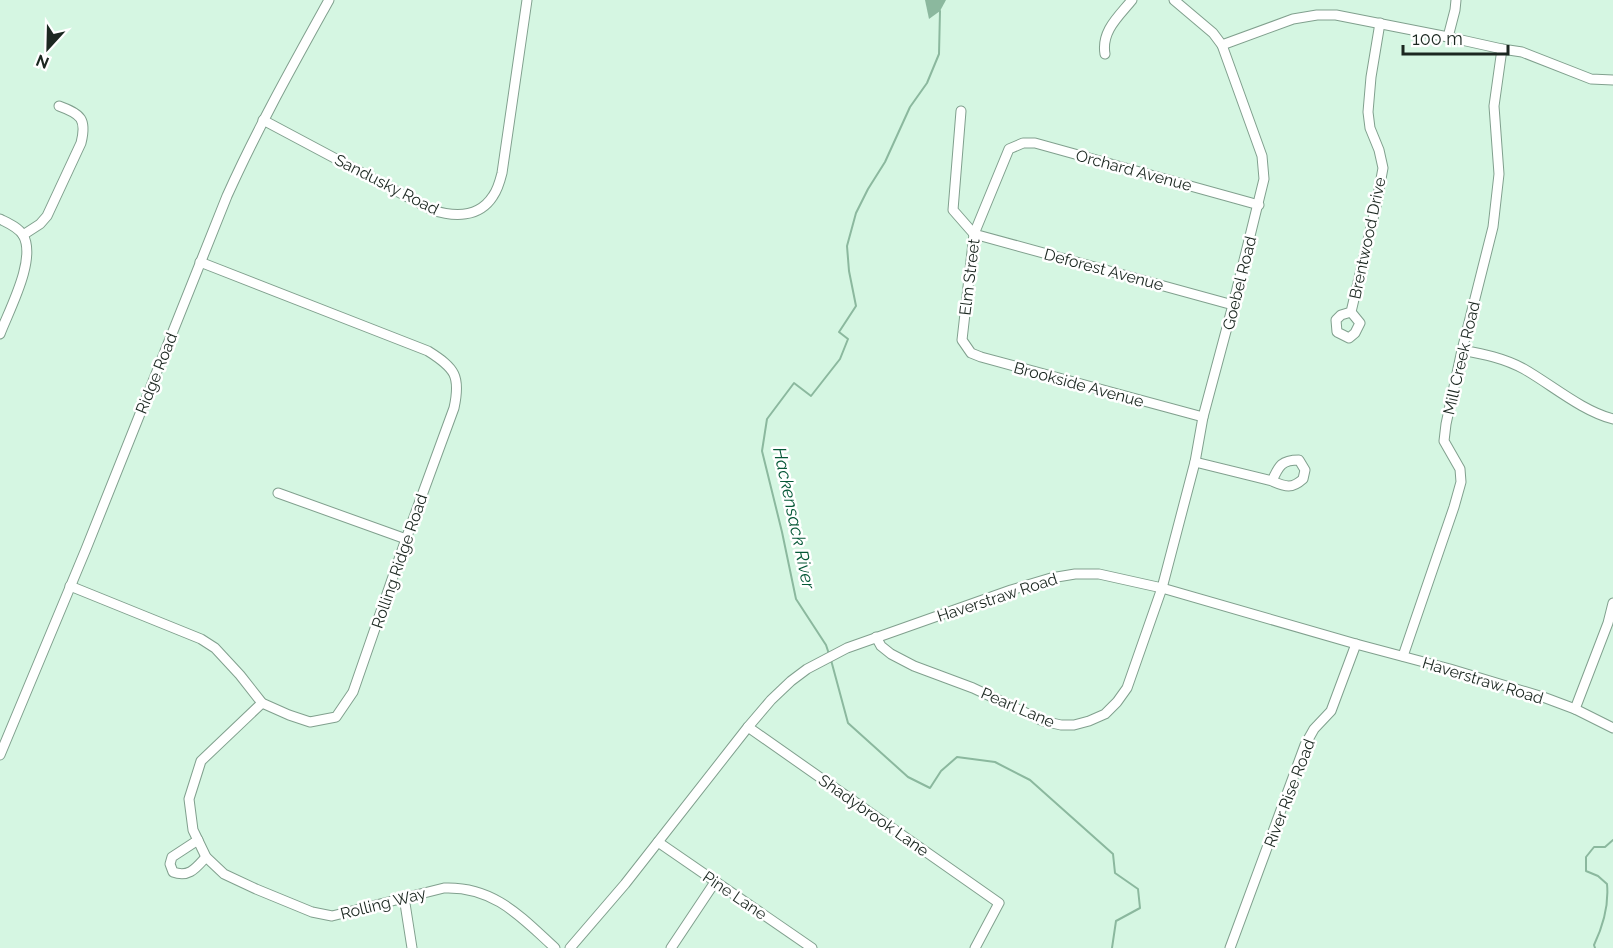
<svg xmlns="http://www.w3.org/2000/svg" width="1613" height="948" font-family="Raleway,sans-serif">
	<style>
		.water { fill: #8bb89e }
		.lines { fill: none; stroke-linecap: round; stroke-linejoin: round }
		.stream { stroke: #8bb89e; stroke-width: 2 }
		.minor-casing { stroke: #81a08e; stroke-width: 11 }
		.minor { stroke: #fff; stroke-width: 9 }
		.labels { text-anchor: middle; stroke-width: 5; stroke-linejoin: round; paint-order: stroke }
		.street-label { font-size: 16px; fill: #1b2720; stroke: #fff }
		.water-label { font-size: 18px; font-style: italic; fill: #065837; stroke: #fff }
	</style>
	<rect width="100%" height="100%" fill="#d5f6e2"/>
	<polygon class="water" points="925,0 946,0 940,11 929,19"/>
	<g class="lines">
		<g class="stream">
			<polyline points="829,654 826,645 796,599 782,532 762,451 767,419 794,383 811,396 840,359 848,339 839,332 856,306 849,271 847,246 856,213 868,189 885,162 910,107 927,83 939,54 940,11"/>
			<polyline points="831,660 848,723 908,777 930,788 941,771 957,757 995,762 1030,780 1113,854 1115,873 1138,889 1140,908 1116,921 1112,948"/>
			<path d="M1595,948l-1,-3c9,-19 15,-40 13,-61l-9,-8 -12,-5v-14l8,-10h11l8,-7"/>
		</g>
		<g class="minor-casing">
			<g id="minor">
				<polyline points="1448,37 1455,10 1456,0"/>
				<polyline points="1222,45 1293,19 1317,15 1336,15 1448,37 1502,49 1522,52 1591,79 1613,80"/>
				<path d="M1105,54c-4,-23 14,-38 27,-54"/>
				<polyline points="961,111 953,210 974,234 1233,305"/>
				<path d="M263,120l169,90c22,7 47,8 61,-14 5,-7 7,-15 9,-23l25,-173"/>
				<path d="M0,219c8,4 18,8 23,16 14,24 -14,75 -23,99"/>
				<path d="M23,235l17,-11 7,-8 34,-73c6,-24 0,-29 -22,-37"/>
				<polyline points="1351,312 1360,323 1355,333 1349,338 1337,332 1336,320 1341,315 1351,312 1376,206 1383,168 1379,150 1370,128 1368,112 1371,77 1380,23"/>
				<path d="M1462,350c21,4 42,8 62,19 28,16 58,42 89,50"/>
				<polyline points="1203,417 981,357 971,353 962,340 974,234 1009,149 1023,143 1035,143 1259,205"/>
				<path d="M1195,462l77,19c14,6 20,8 31,-2l2,-9 -6,-10c-17,0 -20,5 -27,21"/>
				<polyline points="278,493 406,539"/>
				<path d="M70,586l131,53 14,9 25,27 22,28 27,12 21,7 26,-5 17,-25 53,-153 48,-131c7,-32 1,-40 -26,-57l-228,-89"/>
				<polyline points="876,637 881,646 891,654 914,666 973,688 1043,721 1061,725 1074,725 1089,721 1105,714 1117,702 1127,688 1162,588 1195,462 1203,417 1233,305 1264,179 1262,156 1222,45 1213,33 1174,0"/>
				<polyline points="1403,656 1454,507 1461,482 1460,469 1444,441 1446,424 1462,350 1493,227 1499,174 1494,106 1502,49"/>
				<path d="M262,703l-61,58 -12,38 4,31 13,27 18,17 32,15 56,23 20,4 112,-28c50,-2 77,29 111,60"/>
				<polyline points="1575,709 1608,623 1613,603"/>
				<polyline points="748,727 999,903 975,948"/>
				<path d="M0,755l86,-206 141,-353c30,-67 66,-131 102,-196"/>
				<path d="M198,840l-26,17 -2,7 3,8c16,6 23,-4 33,-15"/>
				<polyline points="658,842 812,948"/>
				<polyline points="404,897 412,948"/>
				<polyline points="570,948 625,884 748,727 771,700 791,681 807,669 847,648 1011,590 1051,578 1075,574 1099,574 1162,588 1356,644 1450,669 1543,697 1575,709 1613,728"/>
				<polyline points="671,948 715,882"/>
				<polyline points="1230,948 1305,745 1314,729 1331,711 1356,644"/>
			</g>
		</g>
		<use href="#minor" class="minor"/>
	</g>
	<g class="labels">
		<g class="street-label">
			<text transform="translate(1134 170) rotate(15)" y="6">Orchard Avenue</text>
			<text transform="translate(387 184) rotate(27)" y="6">Sandusky Road</text>
			<text transform="translate(1367 238) rotate(-78)" y="6">Brentwood Drive</text>
			<text transform="translate(1104 269) rotate(15)" y="6">Deforest Avenue</text>
			<text transform="translate(969 277) rotate(-83)" y="6">Elm Street</text>
			<text transform="translate(1239 283) rotate(-76)" y="6">Goebel Road</text>
			<text transform="translate(1461 358) rotate(-77)" y="6">Mill Creek Road</text>
			<text transform="translate(156 373) rotate(-68)" y="6">Ridge Road</text>
			<text transform="translate(1079 384) rotate(15)" y="6">Brookside Avenue</text>
			<text transform="translate(399 561) rotate(-71)" y="6">Rolling Ridge Road</text>
			<text transform="translate(997 597) rotate(-18)" y="6">Haverstraw Road</text>
			<text transform="translate(1483 680) rotate(17)" y="6">Haverstraw Road</text>
			<text transform="translate(1018 707) rotate(23)" y="6">Pearl Lane</text>
			<text transform="translate(1289 793) rotate(-69)" y="6">River Rise Road</text>
			<text transform="translate(874 815) rotate(35)" y="6">Shadybrook Lane</text>
			<text transform="translate(735 895) rotate(34)" y="6">Pine Lane</text>
			<text transform="translate(383 903) rotate(-14)" y="6">Rolling Way</text>
		</g>
		<g class="water-label">
			<text transform="translate(794 518) rotate(78)" y="6">Hackensack River</text>
		</g>
	</g>
	<g transform="translate(48 48) rotate(202)" stroke="#ffffff" stroke-width="4.5" paint-order="stroke">
	<path d="M0-4.5L10 22L0 15L-10 22Z" fill="#1b2720"/>
	<text y="-9" font-size="16" font-weight="bold" text-anchor="middle" fill="#1b2720">N</text>
	</g>
	<path d="M1403 45v9h105v-9" fill="none" stroke="#1b2720" stroke-width="3"/>
	<text x="1412" y="45" font-size="18" fill="#1b2720" stroke="#ffffff" stroke-width="4.5" paint-order="stroke">100 m</text>
</svg>
